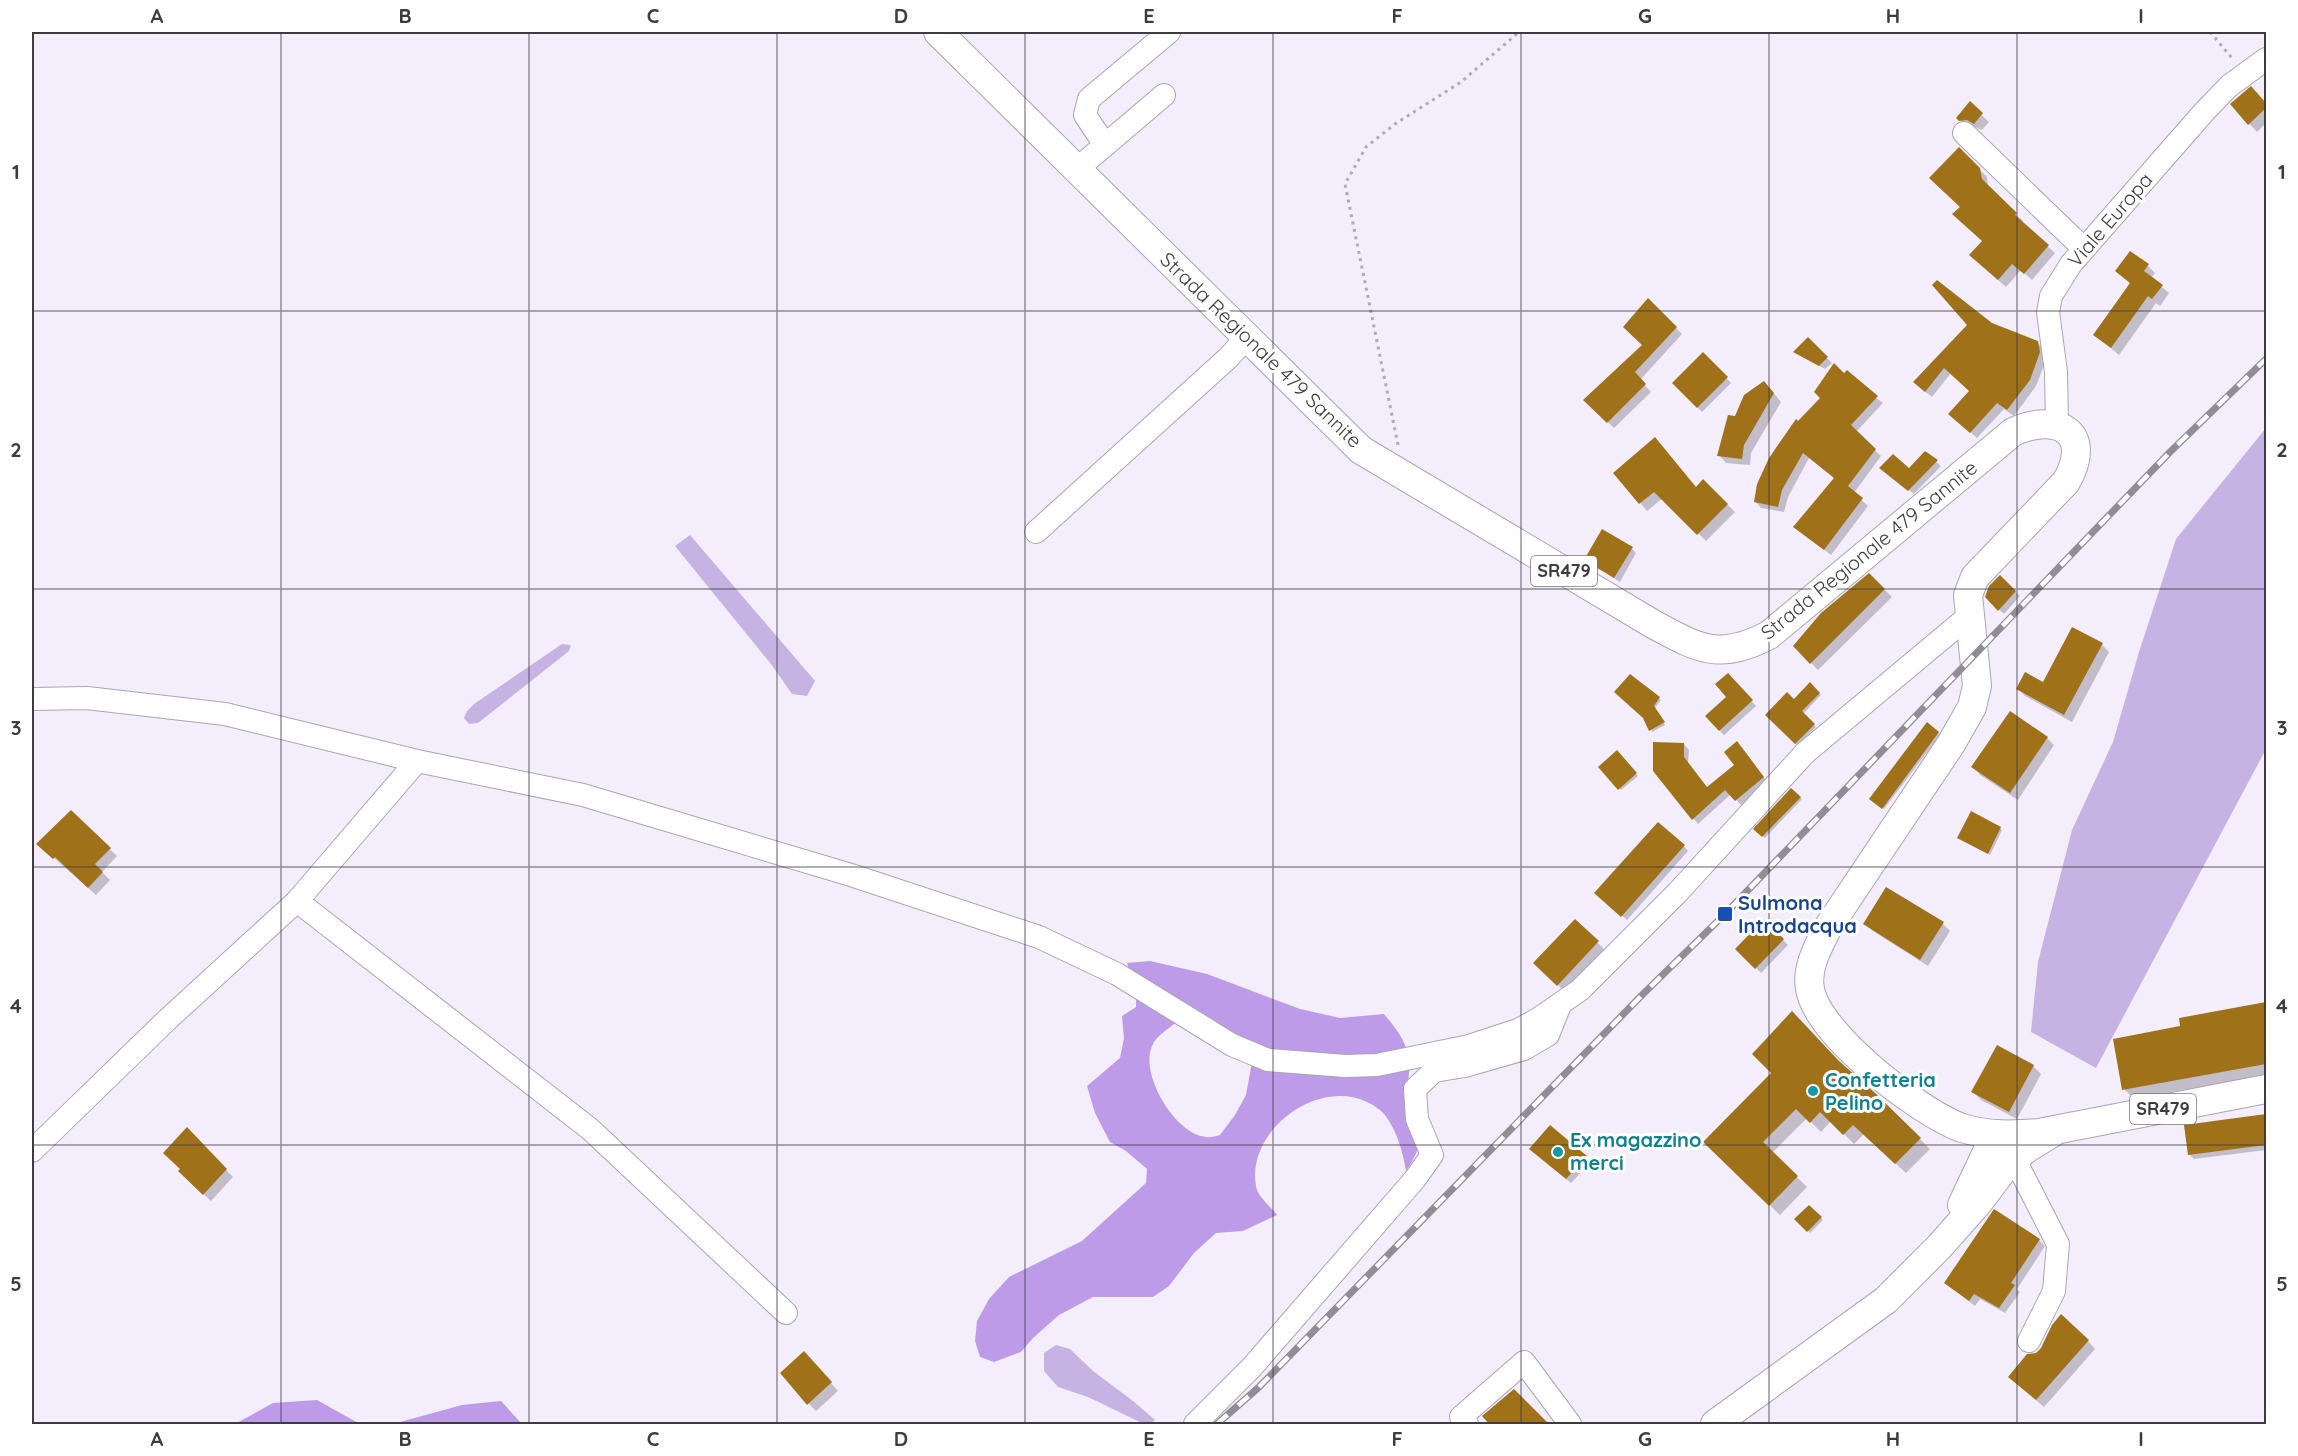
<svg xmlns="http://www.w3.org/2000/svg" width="2298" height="1456" font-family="Quicksand,sans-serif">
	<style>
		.green { fill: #c7b2e4 }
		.forest { fill: #bd9be8; fill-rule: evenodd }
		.shadow { fill: #0003 }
		.building { fill: #9f7219 }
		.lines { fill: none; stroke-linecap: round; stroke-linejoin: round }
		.minor-casing { stroke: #aaa4b3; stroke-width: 24 }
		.major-casing { stroke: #aaa4b3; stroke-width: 30 }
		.path { stroke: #b0abb7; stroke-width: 3; stroke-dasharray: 3 4.5; stroke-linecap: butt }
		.minor { stroke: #fff; stroke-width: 22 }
		.major { stroke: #fff; stroke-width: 28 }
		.rail-casing { stroke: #918c96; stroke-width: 7 }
		.rail { stroke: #fff; stroke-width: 4.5; stroke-dasharray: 14; stroke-linecap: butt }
		.grid { fill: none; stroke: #3e3b41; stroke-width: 1.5; stroke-opacity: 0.55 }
		.transit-dot { fill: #1a4fb4; stroke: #fff; stroke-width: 2 }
		.culture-dot { fill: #0f9aa8; stroke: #fff; stroke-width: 2 }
		.labels { text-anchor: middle; stroke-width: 6; stroke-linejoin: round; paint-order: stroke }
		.shield { fill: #fff; stroke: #78767a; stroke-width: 1.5 }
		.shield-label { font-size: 18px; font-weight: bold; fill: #3e3b41 }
		.street-label { font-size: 20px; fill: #3e3b41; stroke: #fff }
		.transit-label { font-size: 20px; font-weight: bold; fill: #164399; stroke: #fff; text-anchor: start }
		.culture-label { font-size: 20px; font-weight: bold; fill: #0d838f; stroke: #fff; text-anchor: start }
		.neatline { fill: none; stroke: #3e3b41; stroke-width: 2 }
		.grid-label { font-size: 20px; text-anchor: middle; font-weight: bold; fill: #3e3b41 }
	</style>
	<rect width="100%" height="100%" fill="#f3edfc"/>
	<g class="green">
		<polygon points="2266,428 2266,749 2096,1068 2031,1032 2038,962 2072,830 2113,742 2139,652 2176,539"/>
		<polygon points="690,535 815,681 807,696 792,694 771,664 675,546"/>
		<polygon points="562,644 571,645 569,651 478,723 469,724 464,718 467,711 474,704"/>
		<polygon points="1056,1345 1070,1349 1093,1371 1133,1401 1155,1420 1150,1424 1144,1424 1088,1397 1058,1387 1044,1371 1044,1353"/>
	</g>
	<g class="forest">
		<path d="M1150,961l57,13 93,35 40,9 44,-4c16,19 26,32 25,58 0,8 -3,16 -2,24 4,37 25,37 -1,75 -3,-19 -9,-40 -21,-56 -4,-5 -12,-10 -18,-13 -50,-24 -121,29 -111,84 1,10 15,21 21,29l-34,16 -27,2 -22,20 -25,33 -16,11h-60l-34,18 -26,23 -12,14 -27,10 -14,-5 -5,-16 2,-20 12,-22 20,-22 73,-36 64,-58 1,-14 -21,-18 -16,-9 -15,-29 -8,-27 33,-28 4,-20 -2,-22 14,-9v-14l-9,-30zM1178,1021l74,41 -6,33 -11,20 -15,20c-4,1 -10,3 -14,2 -31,-2 -70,-67 -52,-95 5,-8 17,-15 24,-21z"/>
		<polygon points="317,1400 360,1424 235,1424 273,1403"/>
		<polygon points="501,1401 522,1424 393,1424 462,1405"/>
	</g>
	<g class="shadow">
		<polygon points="2259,96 2266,104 2266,123 2257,132 2232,105"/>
		<polygon points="1970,104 1989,122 1982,130 1975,127 1968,127 1958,118"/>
		<polygon points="1959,149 1987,177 1988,188 2023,221 2021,223 2055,253 2032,280 2021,270 2006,287 1979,263 1983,241 1962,207"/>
		<polygon points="2148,266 2155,273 2151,278 2169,293 2160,306 2156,303 2119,355 2095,335 2131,284 2117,271"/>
		<polygon points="1648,300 1682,334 1640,380 1651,392 1614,428 1585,400 1644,345"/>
		<polygon points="1992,324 2037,342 2044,349 2046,360 2036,386 2014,416 2004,409 1977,438 1957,420 1971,392 1951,373 1932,397 1922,389 1969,325"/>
		<polygon points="1808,339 1832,363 1825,369 1795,352"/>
		<polygon points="1703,354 1731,383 1702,412 1674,383"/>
		<polygon points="1844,375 1883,403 1856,432 1881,456 1854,493 1868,506 1831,555 1802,533 1835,478 1809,458 1788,497 1784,512 1761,508 1755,501 1798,423"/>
		<polygon points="1771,390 1781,402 1751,453 1750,465 1726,463 1719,455 1735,417"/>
		<polygon points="1926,453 1941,466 1914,494 1886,472 1909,470"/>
		<polygon points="1615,473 1696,488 1703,481 1735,512 1706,541 1663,498 1647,511"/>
		<polygon points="1632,549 1636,553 1620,582 1585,559"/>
		<polygon points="1869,575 1892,597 1818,670 1811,663"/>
		<polygon points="2000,577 2020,596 2004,614 1987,598"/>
		<polygon points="2102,645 2109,652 2072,722 2025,696 2018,688 2043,684"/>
		<polygon points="1728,675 1756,706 1724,735 1707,717 1729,697"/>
		<polygon points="1631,676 1661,700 1655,708 1665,725 1652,732"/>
		<polygon points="1810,684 1821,695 1803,714 1816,727 1797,745 1767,715 1794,701"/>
		<polygon points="1927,724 1940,735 1884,809 1873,801"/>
		<polygon points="2047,738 2054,745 2018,800 1980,775 1973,767"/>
		<polygon points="1684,744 1689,750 1688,763 1708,789 1736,765 1742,748 1768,783 1741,805 1731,794 1698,824 1654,771"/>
		<polygon points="1617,752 1638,776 1621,790 1600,767"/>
		<polygon points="1791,790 1802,799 1765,838 1755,829"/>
		<polygon points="71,812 117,856 102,872 110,880 96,895 38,844"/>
		<polygon points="2000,828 2002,830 1990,855 1959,838"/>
		<polygon points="1684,846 1688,851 1627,920 1601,897"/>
		<polygon points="1575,921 1605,950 1565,992 1536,963"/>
		<polygon points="1764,921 1788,945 1761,973 1737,949"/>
		<polygon points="1865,924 1943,924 1950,931 1928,966 1873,931"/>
		<polygon points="2266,1004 2266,1075 2134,1099 2124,1089 2182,1028 2181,1019"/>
		<polygon points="1843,1066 1873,1093 1930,1149 1906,1173 1864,1134 1854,1144 1831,1121 1821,1132 1807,1118 1772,1153 1807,1187 1780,1215 1705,1142"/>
		<polygon points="2033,1066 2041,1074 2017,1119 1981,1100 1973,1092"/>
		<polygon points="2266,1116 2266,1150 2194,1159 2189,1154 2185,1127"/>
		<polygon points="187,1130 233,1177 211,1201 180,1171"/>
		<polygon points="1536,1153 1586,1157 1591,1162 1571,1183"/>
		<polygon points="1809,1207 1823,1220 1810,1233 1797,1219"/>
		<polygon points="2039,1240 2045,1246 2017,1289 2020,1292 2005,1313 1980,1299 1975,1306 1946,1283"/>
		<polygon points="2088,1341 2095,1349 2044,1407 2017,1384"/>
		<polygon points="811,1360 838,1391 816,1411 809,1404"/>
	</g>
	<g class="building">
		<polygon points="2251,86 2266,103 2266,108 2248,125 2230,104"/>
		<polygon points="1970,101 1983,113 1974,124 1967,120 1959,121 1956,118"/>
		<polygon points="1959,147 1980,168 1982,179 2017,213 2015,215 2049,245 2024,274 2012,264 1998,280 1969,255 1982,241 1952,214 1960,207 1929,178"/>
		<polygon points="2130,251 2149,264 2144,271 2163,285 2152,299 2148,296 2111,348 2093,335 2130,283 2115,271"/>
		<polygon points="1937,280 1992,323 2038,341 2040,352 2030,380 2007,410 1997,403 1970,433 1948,414 1969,391 1944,368 1925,392 1913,382 1967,325 1932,285"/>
		<polygon points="1648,298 1677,327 1635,372 1646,384 1607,423 1583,400 1642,345 1623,327"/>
		<polygon points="1808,337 1828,357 1819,366 1793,352"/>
		<polygon points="1703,352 1728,377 1697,408 1672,383"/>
		<polygon points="1834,363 1844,373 1847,370 1878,396 1851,425 1876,449 1848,486 1863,498 1824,550 1793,527 1834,478 1803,453 1782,490 1778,507 1754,502 1757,484 1769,458 1796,419 1798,421 1820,398 1814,392"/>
		<polygon points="1764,381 1774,393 1744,445 1742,459 1717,456 1728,415 1735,416 1744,395"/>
		<polygon points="1655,437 1696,487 1703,479 1728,504 1697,535 1654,492 1639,504 1613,473"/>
		<polygon points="1925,451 1938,460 1908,491 1879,468 1893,454 1909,468"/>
		<polygon points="1602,529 1633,547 1614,578 1584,560"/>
		<polygon points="1869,573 1885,589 1810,664 1793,646 1821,613"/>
		<polygon points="2000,575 2016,591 1998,611 1985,597 1989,586"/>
		<polygon points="2072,627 2103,643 2064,715 2016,689 2025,672 2043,682"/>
		<polygon points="1728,673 1753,700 1719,731 1705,716 1726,697 1715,684"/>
		<polygon points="1630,674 1660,697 1654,706 1665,722 1649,731 1643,718 1614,692"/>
		<polygon points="1810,682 1820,693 1802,711 1815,724 1795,744 1765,715 1787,692 1794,699"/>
		<polygon points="2010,711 2048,737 2010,793 1971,767"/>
		<polygon points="1927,722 1939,732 1882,809 1869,799"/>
		<polygon points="1737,741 1764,777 1735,801 1725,790 1692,820 1653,771 1653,742 1684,743 1684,757 1707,787 1734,765 1724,752"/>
		<polygon points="1617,750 1637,773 1618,790 1598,767"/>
		<polygon points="1791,788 1801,797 1762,837 1753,829"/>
		<polygon points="71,810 111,848 95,864 103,872 88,888 55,857 53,859 36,844"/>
		<polygon points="1971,811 2001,827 1988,854 1957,838"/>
		<polygon points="1658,822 1685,845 1621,917 1594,893"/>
		<polygon points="1886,887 1944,922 1920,960 1863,924"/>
		<polygon points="1575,919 1599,941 1557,986 1533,963"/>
		<polygon points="1764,919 1784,939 1755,969 1735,949"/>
		<polygon points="2266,1002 2266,1064 2122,1090 2113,1039 2180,1026 2179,1018"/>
		<polygon points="1792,1011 1839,1061 1874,1092 1921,1138 1895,1164 1853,1125 1843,1135 1820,1112 1810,1123 1796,1109 1763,1142 1798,1176 1769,1206 1703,1142 1771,1073 1752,1054"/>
		<polygon points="1997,1045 2034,1065 2009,1112 1971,1092"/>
		<polygon points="2266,1114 2266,1145 2188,1155 2184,1125"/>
		<polygon points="1550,1125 1587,1156 1566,1179 1529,1149"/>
		<polygon points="187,1127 227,1169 203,1195 178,1171 180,1169 163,1153"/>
		<polygon points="1809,1205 1822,1217 1807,1232 1794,1219"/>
		<polygon points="1994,1209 2040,1239 2011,1283 2015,1285 1999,1308 1974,1294 1969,1301 1944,1283"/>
		<polygon points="2061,1314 2089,1340 2036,1400 2008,1377 2027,1354 2036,1353 2041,1348 2052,1325"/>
		<polygon points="804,1351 832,1382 807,1405 780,1373"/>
		<polygon points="1514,1389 1550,1425 1490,1425 1482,1416"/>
	</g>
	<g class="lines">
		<g class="minor-casing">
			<g id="minor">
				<polyline points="1964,133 2084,249"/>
				<polyline points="1105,145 1085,115 1089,99 1169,32"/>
				<polyline points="1077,169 1164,95"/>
				<polyline points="2057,424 2056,372 2048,312 2051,296 2071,264 2204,112 2229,86 2266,59"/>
				<polyline points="1036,532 1228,358 1247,337"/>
				<polyline points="32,699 87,698 225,714 417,761 583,795 851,875 1039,937 1117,974 1232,1045 1268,1060 1345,1066 1377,1065 1469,1046 1518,1030 1538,1019 1580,990 1678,892 1805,753 1969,616"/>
				<polyline points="297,901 590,1129 786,1313"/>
				<polyline points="32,1151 168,1019 297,901 417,761"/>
				<polyline points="2014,1158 2058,1244 2054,1291 2029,1341"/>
				<polyline points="1195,1424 1252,1367 1415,1179 1432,1155 1417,1119 1415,1089 1434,1071 1465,1066 1524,1049 1548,1035 1560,1005"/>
				<polyline points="1467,1424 1461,1417 1524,1362 1570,1424"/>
			</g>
		</g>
		<g class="major-casing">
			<g id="major">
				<path d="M938,32l423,418 292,174c46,25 66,37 116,11l244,-203c46,-21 81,2 53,50l-91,95 -7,18 9,91 -5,21 -21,37 -124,185c-9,18 -21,39 -17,60 8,46 110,124 152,139 26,8 51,7 77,5l227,-44"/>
				<polyline points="1962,1205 1986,1154 2005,1136"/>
				<polyline points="1715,1424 1886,1300 1939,1247 1978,1203 2006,1166 2026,1149 2052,1133"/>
			</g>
		</g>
		<g class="path">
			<polyline points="2210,32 2232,58"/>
			<polyline points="1398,445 1345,184 1366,147 1395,124 1461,82 1519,32"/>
		</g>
		<use href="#minor" class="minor"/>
		<use href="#major" class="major"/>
		<g class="rail-casing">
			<polyline id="rail" points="1217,1424 1258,1388 1643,994 1725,914 2170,452 2266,359"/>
		</g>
		<use href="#rail" class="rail"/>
	</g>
	<path class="grid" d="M281,32v1392M529,32v1392M777,32v1392M1025,32v1392M1273,32v1392M1521,32v1392M1769,32v1392M2017,32v1392M32,311h2234M32,589h2234M32,867h2234M32,1145h2234"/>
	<rect class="transit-dot" x="1717" y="906" width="16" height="16" rx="3"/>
	<g class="culture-dot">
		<circle cx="1813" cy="1091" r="6"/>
		<circle cx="1558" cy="1152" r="6"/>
	</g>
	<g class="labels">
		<g class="shield">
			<rect x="1531" y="556" width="66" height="30" rx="4.5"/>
			<rect x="2130" y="1094" width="66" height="30" rx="4.5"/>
		</g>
		<g class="shield-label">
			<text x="1564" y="577">SR479</text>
			<text x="2163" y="1115">SR479</text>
		</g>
		<g class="street-label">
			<text transform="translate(2110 220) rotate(-49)" y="7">Viale Europa</text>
			<text transform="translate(1261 350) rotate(44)" y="7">Strada Regionale 479 Sannite</text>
			<text transform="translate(1869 550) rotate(-39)" y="7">Strada Regionale 479 Sannite</text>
		</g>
		<g class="transit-label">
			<text x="1738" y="910">Sulmona<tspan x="1738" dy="23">Introdacqua</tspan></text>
		</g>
		<g class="culture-label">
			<text x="1825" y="1087">Confetteria<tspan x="1825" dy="23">Pelino</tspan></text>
			<text x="1570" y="1147">Ex magazzino<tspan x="1570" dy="23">merci</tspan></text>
		</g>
	</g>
	<rect width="2298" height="1456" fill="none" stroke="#ffffff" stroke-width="66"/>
	<rect x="33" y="33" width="2232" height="1390" class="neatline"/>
	<g class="grid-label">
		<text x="157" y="23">A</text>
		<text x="405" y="23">B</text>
		<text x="653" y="23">C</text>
		<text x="901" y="23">D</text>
		<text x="1149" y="23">E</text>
		<text x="1397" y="23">F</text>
		<text x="1645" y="23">G</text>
		<text x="1893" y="23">H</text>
		<text x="2141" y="23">I</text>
		<text x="16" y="179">1</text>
		<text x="2282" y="179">1</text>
		<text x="16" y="457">2</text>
		<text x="2282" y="457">2</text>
		<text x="16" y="735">3</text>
		<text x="2282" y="735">3</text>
		<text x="16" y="1013">4</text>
		<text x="2282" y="1013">4</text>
		<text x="16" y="1291">5</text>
		<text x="2282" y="1291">5</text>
		<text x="157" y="1446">A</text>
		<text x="405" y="1446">B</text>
		<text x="653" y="1446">C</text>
		<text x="901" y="1446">D</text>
		<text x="1149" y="1446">E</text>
		<text x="1397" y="1446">F</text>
		<text x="1645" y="1446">G</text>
		<text x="1893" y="1446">H</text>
		<text x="2141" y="1446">I</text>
	</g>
</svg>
